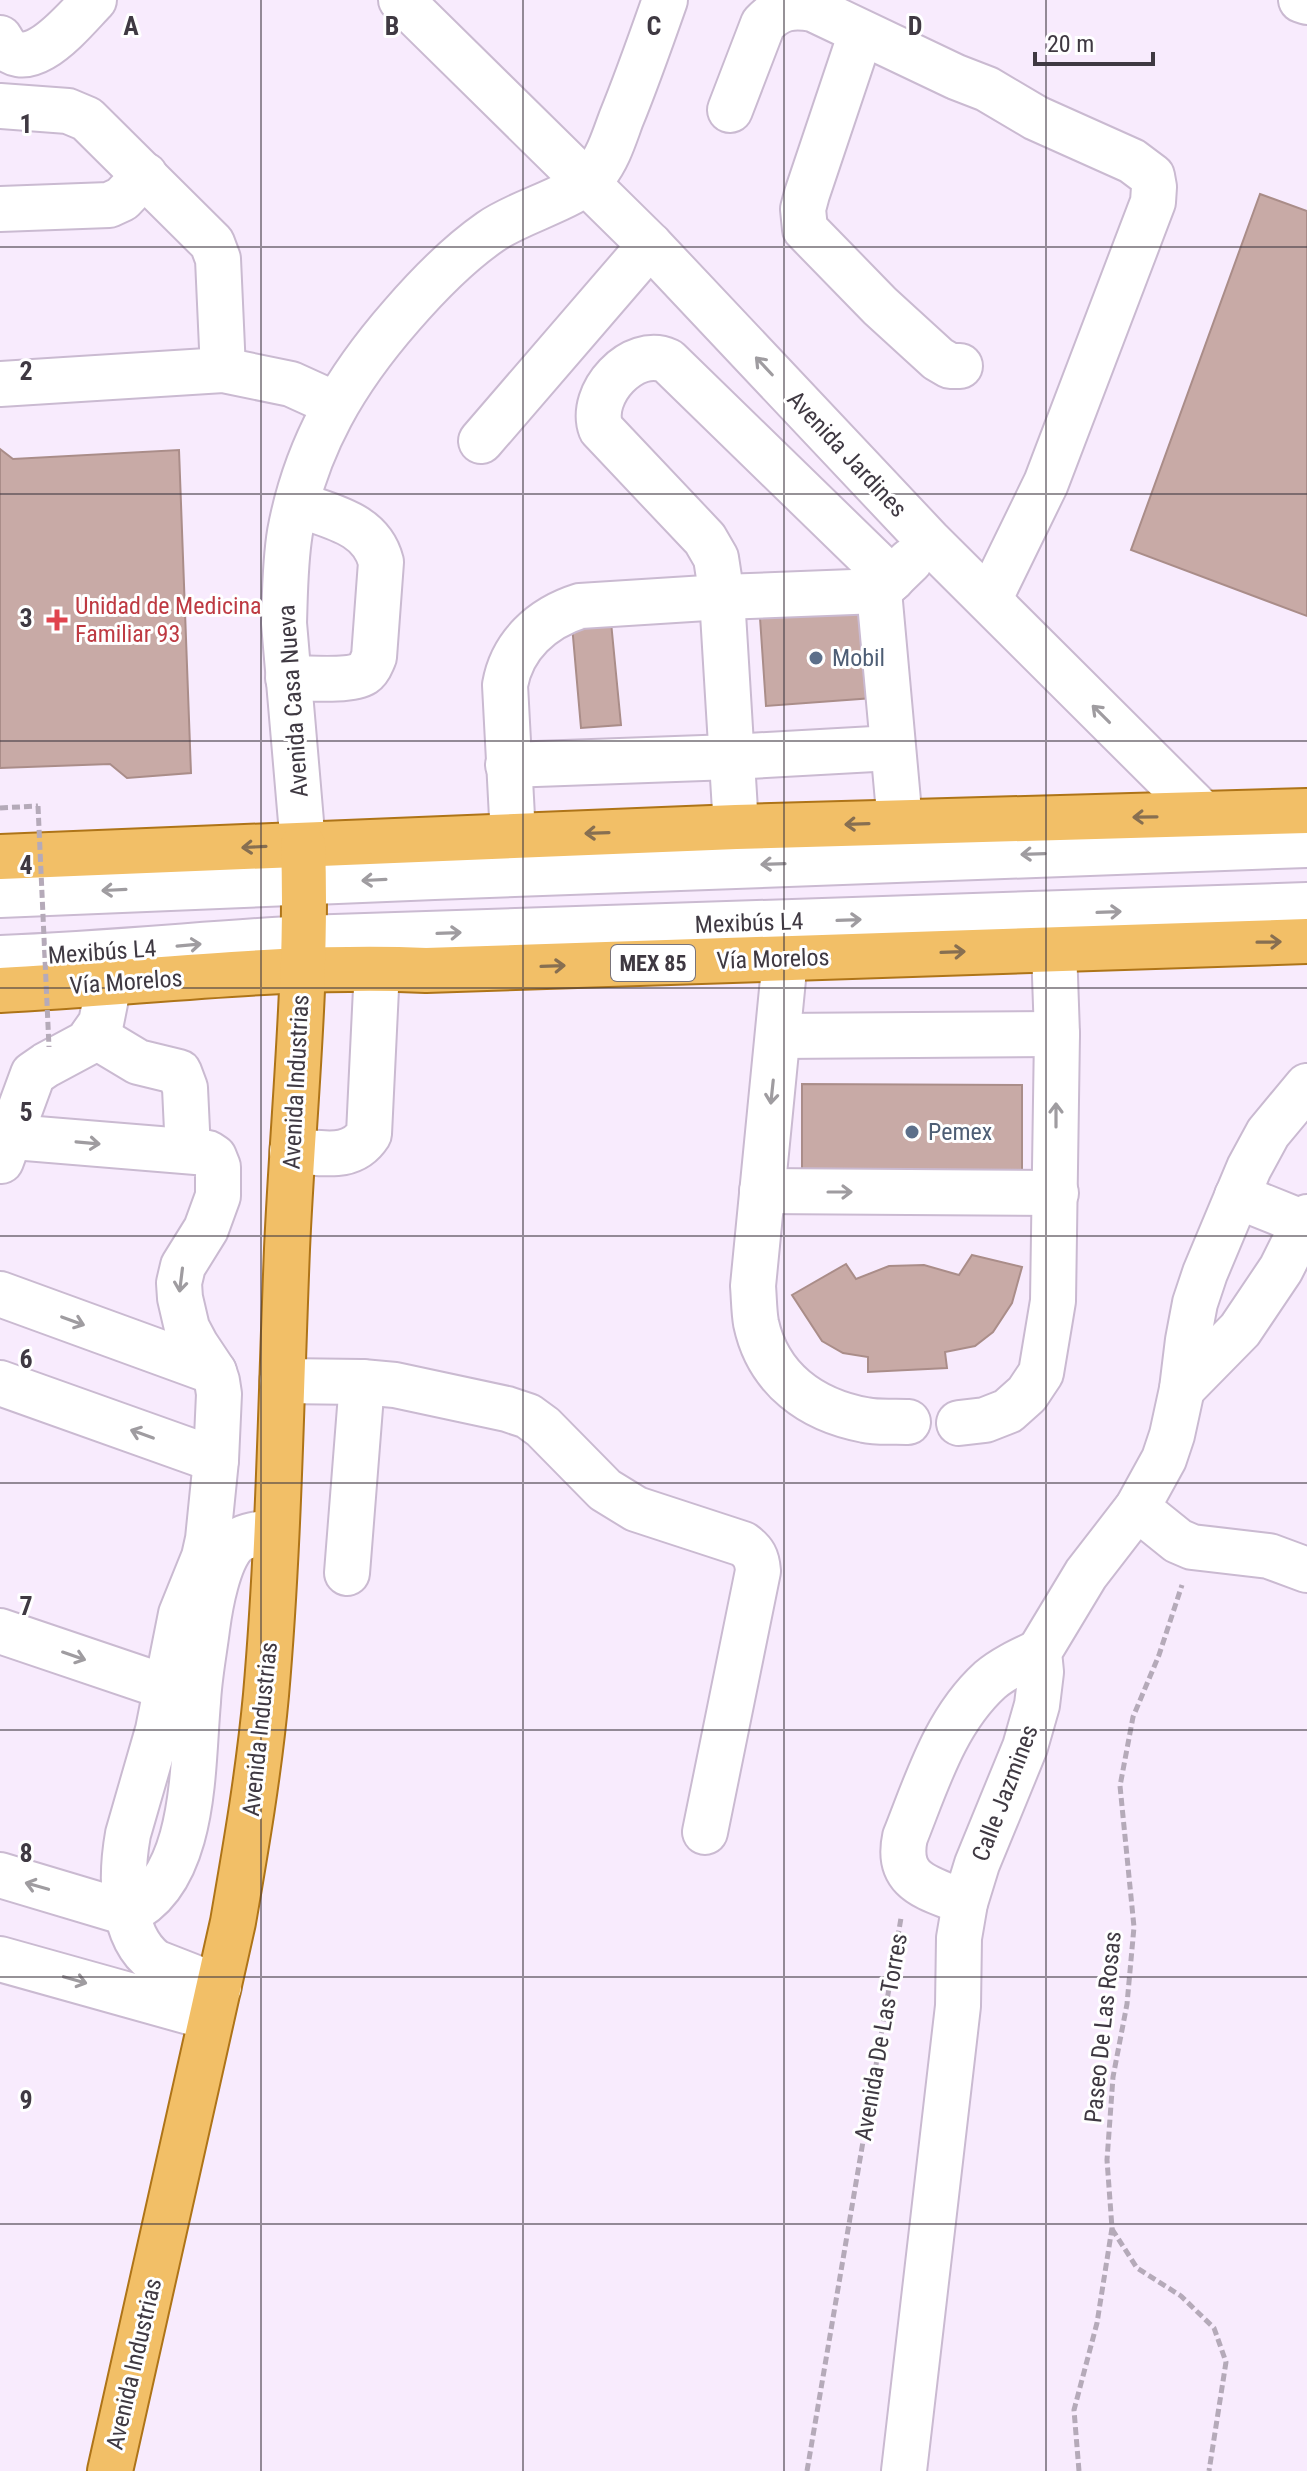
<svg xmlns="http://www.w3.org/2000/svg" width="1307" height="2471" font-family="'Roboto Condensed',sans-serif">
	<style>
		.building { fill: #c8aaa6; stroke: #aa8d89; stroke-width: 2 }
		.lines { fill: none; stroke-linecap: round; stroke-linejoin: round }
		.minor-casing { stroke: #cabad1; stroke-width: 48 }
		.major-casing { stroke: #ae7418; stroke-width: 48 }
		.path { stroke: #b5aab9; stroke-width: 5; stroke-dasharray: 8 4; stroke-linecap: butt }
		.minor { stroke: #fff; stroke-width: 44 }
		.major { stroke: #f2bf67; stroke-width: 44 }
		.path-bridge { stroke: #b5aab9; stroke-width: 5; stroke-dasharray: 8 4; stroke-linecap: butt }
		.oneway { stroke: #9f9ca0 }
		.oneway2 { stroke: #876f51 }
		.grid { fill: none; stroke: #3f3942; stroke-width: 2; stroke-opacity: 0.55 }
		.health-dot { fill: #e0444e; stroke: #fff; stroke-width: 3 }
		.service-dot { fill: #5c6f8a; stroke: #fff; stroke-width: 3 }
		.labels { text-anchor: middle; stroke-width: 6; stroke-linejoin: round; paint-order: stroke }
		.shield { fill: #fff; stroke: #79747b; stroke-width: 2 }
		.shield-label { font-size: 22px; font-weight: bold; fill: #3f3942 }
		.street-label { font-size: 24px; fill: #3f3942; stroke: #fff }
		.health-label { font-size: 24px; fill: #be3a42; stroke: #fff; text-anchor: start }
		.service-label { font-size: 24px; fill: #4e5e75; stroke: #fff; text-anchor: start }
		.grid-label { font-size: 26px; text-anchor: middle; font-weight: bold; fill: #3f3942; stroke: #fff; stroke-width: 6; stroke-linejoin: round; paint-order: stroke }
	</style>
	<rect width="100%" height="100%" fill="#f8ebfd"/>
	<g class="building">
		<polygon points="1260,194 1307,211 1307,616 1131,550"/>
		<polygon points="0,449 13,459 179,450 191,773 127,778 110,764 0,768"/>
		<polygon points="867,610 873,698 766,706 760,618"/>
		<polygon points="611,622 621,725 581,728 572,625"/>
		<polygon points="802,1084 1022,1085 1022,1179 802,1178"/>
		<polygon points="972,1255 1022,1267 1012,1303 993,1332 975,1346 945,1352 947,1368 868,1372 868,1357 843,1353 822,1341 792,1295 846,1264 856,1279 889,1266 924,1265 959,1275"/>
	</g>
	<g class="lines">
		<g class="minor-casing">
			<g id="minor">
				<polyline points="401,0 650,245 929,541 1205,816 1210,841"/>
				<polyline points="1301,0 1307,2"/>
				<polyline points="861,33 807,194 803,209 805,229 880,306 938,359 950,366 960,366"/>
				<path d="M0,38c24,47 75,-19 94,-38"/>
				<polyline points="0,106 68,111 87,119 212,243 218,259 223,370"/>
				<path d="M730,110l33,-86c15,-16 28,-19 50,-15l143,68 31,12 49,29 96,43 20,15 2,11 -1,15 -107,281 -57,117"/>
				<polyline points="0,209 109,205 122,199 145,175"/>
				<polyline points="0,384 223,370 291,384 335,404"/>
				<polyline points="481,441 650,245"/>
				<polyline points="879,591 900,823"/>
				<path d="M288,678c18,0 62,4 76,-5 6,-4 7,-10 10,-16l7,-95c-10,-39 -50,-45 -84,-58"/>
				<polyline points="508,765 731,757 892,748"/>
				<path d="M736,827l-14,-230 -6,-39 -11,-19 -104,-110c-13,-35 32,-84 67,-68l224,218"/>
				<path d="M513,836l-8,-151c7,-40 37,-67 75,-79l142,-9 157,-6 31,-30"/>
				<path d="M303,845l-19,-222c1,-30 1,-61 6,-91 16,-86 55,-152 112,-217 26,-30 55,-60 88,-83 29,-21 86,-34 105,-58 13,-16 19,-36 26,-55 16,-39 30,-79 44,-119"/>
				<polyline points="0,895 434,877 1307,845"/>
				<path d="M0,958c102,-4 203,-14 304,-20l1003,-33"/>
				<path d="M785,959l-32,327c1,12 1,26 3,37 12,56 55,87 109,97 13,3 29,1 43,2"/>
				<polyline points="93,1035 138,1062 179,1072 185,1088 188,1151"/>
				<polyline points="778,1036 1057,1034"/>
				<path d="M0,1136l208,17 6,4 4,10v29l-12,33 -23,37 -4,17 1,15 7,30 9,17 18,27 3,9 2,13 -3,66 -8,79 -4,18 -23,57 -23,116 -30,104c-7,39 -9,101 27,128l64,25"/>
				<path d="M292,1151c29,1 59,11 77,-17l8,-166"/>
				<polyline points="1,1161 33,1074 46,1065 87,1043 101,1023 109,983"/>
				<polyline points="762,1191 1056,1193"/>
				<polyline points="1237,1196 1304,1223"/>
				<polyline points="0,1294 214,1372"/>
				<path d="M282,1381l80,1 33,3 112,24 21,7 15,11 62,63 31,19 107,35c11,8 14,14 15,27l-53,261"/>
				<polyline points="0,1383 216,1460"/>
				<polyline points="1182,1389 1240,1330 1281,1269 1307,1217"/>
				<polyline points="959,1423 985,1420 1008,1411 1027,1394 1041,1373 1053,1301 1057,1034 1054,948"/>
				<polyline points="1137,1508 1178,1541 1192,1547 1269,1556 1307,1570"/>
				<polyline points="347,1573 362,1382"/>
				<polyline points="0,1631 195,1697"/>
				<path d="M0,1875l127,38c70,-32 65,-147 71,-211 1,-24 6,-49 9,-73 3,-23 11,-69 28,-86 10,-9 28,-9 41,-12"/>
				<path d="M965,1903c-34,-15 -70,-19 -60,-66 22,-55 40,-116 85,-157 14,-12 32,-20 49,-28"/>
				<polyline points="0,1959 211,2018"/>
				<polyline points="904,2471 958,2006 959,1938 965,1903 977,1864 1025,1747 1037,1705 1041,1672 1039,1652 1086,1574 1137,1508 1164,1459 1172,1435 1182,1389 1188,1340 1195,1303 1205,1273 1249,1168 1268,1133 1307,1086"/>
			</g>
		</g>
		<g class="major-casing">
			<g id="major">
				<polyline points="0,857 736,827 1307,811"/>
				<path d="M0,990c142,-7 284,-26 426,-20l881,-29"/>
				<path d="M110,2471l123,-549c13,-75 26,-151 33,-227 13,-148 15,-298 21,-446 6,-135 21,-270 16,-404"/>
			</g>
		</g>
		<g class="path">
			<polyline points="0,808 38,806"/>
			<polyline points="1112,2229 1137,2268 1181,2296 1214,2328 1226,2362 1209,2471"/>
			<polyline points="807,2471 901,1918"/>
			<polyline points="1079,2471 1074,2410 1097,2323 1112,2228 1107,2160 1113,2077 1127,2004 1134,1927 1120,1786 1133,1717 1159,1655 1182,1585"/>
		</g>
		<use href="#minor" class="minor"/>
		<use href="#major" class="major"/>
		<polyline class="path-bridge" points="38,806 49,1047"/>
	</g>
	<defs><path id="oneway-shaft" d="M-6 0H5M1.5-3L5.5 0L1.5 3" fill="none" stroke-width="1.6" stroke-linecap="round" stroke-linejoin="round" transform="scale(2)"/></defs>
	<g class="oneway">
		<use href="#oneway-shaft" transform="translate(764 366) rotate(-133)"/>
		<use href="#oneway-shaft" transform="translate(1101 714) rotate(-135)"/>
		<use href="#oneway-shaft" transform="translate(1033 854) rotate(178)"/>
		<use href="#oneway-shaft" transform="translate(773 864) rotate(178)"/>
		<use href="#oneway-shaft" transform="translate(374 880) rotate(177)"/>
		<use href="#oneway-shaft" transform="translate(114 890) rotate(177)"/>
		<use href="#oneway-shaft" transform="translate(1109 912) rotate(-2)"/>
		<use href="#oneway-shaft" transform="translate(849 920) rotate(-2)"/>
		<use href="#oneway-shaft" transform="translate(449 933) rotate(-2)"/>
		<use href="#oneway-shaft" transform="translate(189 945) rotate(-5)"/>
		<use href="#oneway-shaft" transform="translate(772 1092) rotate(96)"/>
		<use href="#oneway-shaft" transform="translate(1056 1115) rotate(-90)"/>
		<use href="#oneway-shaft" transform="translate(88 1143) rotate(5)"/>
		<use href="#oneway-shaft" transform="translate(840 1192)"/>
		<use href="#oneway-shaft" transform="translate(181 1280) rotate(97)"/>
		<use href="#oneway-shaft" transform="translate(73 1321) rotate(20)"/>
		<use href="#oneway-shaft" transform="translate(142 1434) rotate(-160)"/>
		<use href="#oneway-shaft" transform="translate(74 1656) rotate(19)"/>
		<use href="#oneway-shaft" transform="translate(37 1886) rotate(-164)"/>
		<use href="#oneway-shaft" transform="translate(75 1980) rotate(16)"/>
	</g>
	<g class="oneway2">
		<use href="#oneway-shaft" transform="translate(1145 817) rotate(179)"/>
		<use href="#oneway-shaft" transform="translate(857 824) rotate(178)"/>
		<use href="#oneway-shaft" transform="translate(597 833) rotate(178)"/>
		<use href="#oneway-shaft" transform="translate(254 847) rotate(177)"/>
		<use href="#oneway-shaft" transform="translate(1269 942) rotate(-1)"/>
		<use href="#oneway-shaft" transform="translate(953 952) rotate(-2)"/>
		<use href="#oneway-shaft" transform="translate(553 966) rotate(-2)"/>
	</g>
	<path class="grid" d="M261,0v2471M523,0v2471M784,0v2471M1046,0v2471M0,247h1307M0,494h1307M0,741h1307M0,988h1307M0,1236h1307M0,1483h1307M0,1730h1307M0,1977h1307M0,2224h1307"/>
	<path class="health-dot" d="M53 608h8v8h8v8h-8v8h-8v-8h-8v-8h8z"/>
	<g class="service-dot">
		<circle cx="816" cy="658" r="8"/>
		<circle cx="912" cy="1132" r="8"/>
	</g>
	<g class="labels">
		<rect class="shield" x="611" y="945" width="84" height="36" rx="6"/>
		<g class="shield-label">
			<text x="653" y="971">MEX 85</text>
		</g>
		<g class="street-label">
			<text transform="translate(847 454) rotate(47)" y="8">Avenida Jardines</text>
			<text transform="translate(293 701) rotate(-94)" y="8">Avenida Casa Nueva</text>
			<text transform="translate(749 923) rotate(-2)" y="8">Mexibús L4</text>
			<text transform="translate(102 952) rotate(-4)" y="8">Mexibús L4</text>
			<text transform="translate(773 959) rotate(-2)" y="8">Vía Morelos</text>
			<text transform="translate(126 982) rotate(-4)" y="8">Vía Morelos</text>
			<text transform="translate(296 1082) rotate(-87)" y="8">Avenida Industrias</text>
			<text transform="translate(260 1729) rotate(-84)" y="8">Avenida Industrias</text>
			<text transform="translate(1005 1793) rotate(-69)" y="8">Calle Jazmines</text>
			<text transform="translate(1103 2027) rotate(-84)" y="8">Paseo De Las Rosas</text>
			<text transform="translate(881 2037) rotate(-80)" y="8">Avenida De Las Torres</text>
			<text transform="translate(134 2364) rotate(-77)" y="8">Avenida Industrias</text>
		</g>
		<g class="health-label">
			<text x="75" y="614">Unidad de Medicina<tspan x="75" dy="28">Familiar 93</tspan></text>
		</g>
		<g class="service-label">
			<text x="832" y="666">Mobil</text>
			<text x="928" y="1140">Pemex</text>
		</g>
	</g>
	<g class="grid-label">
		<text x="131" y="35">A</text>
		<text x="392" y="35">B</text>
		<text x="654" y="35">C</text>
		<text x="915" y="35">D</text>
		<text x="26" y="133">1</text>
		<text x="26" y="380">2</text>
		<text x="26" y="627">3</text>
		<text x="26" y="874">4</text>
		<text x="26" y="1121">5</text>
		<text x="26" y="1368">6</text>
		<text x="26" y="1615">7</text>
		<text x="26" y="1862">8</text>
		<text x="26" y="2109">9</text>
	</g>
	<path d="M1035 52v12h118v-12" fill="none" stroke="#3f3942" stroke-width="4"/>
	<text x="1047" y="52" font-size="24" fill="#3f3942" stroke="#ffffff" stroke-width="6" paint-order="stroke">20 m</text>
</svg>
